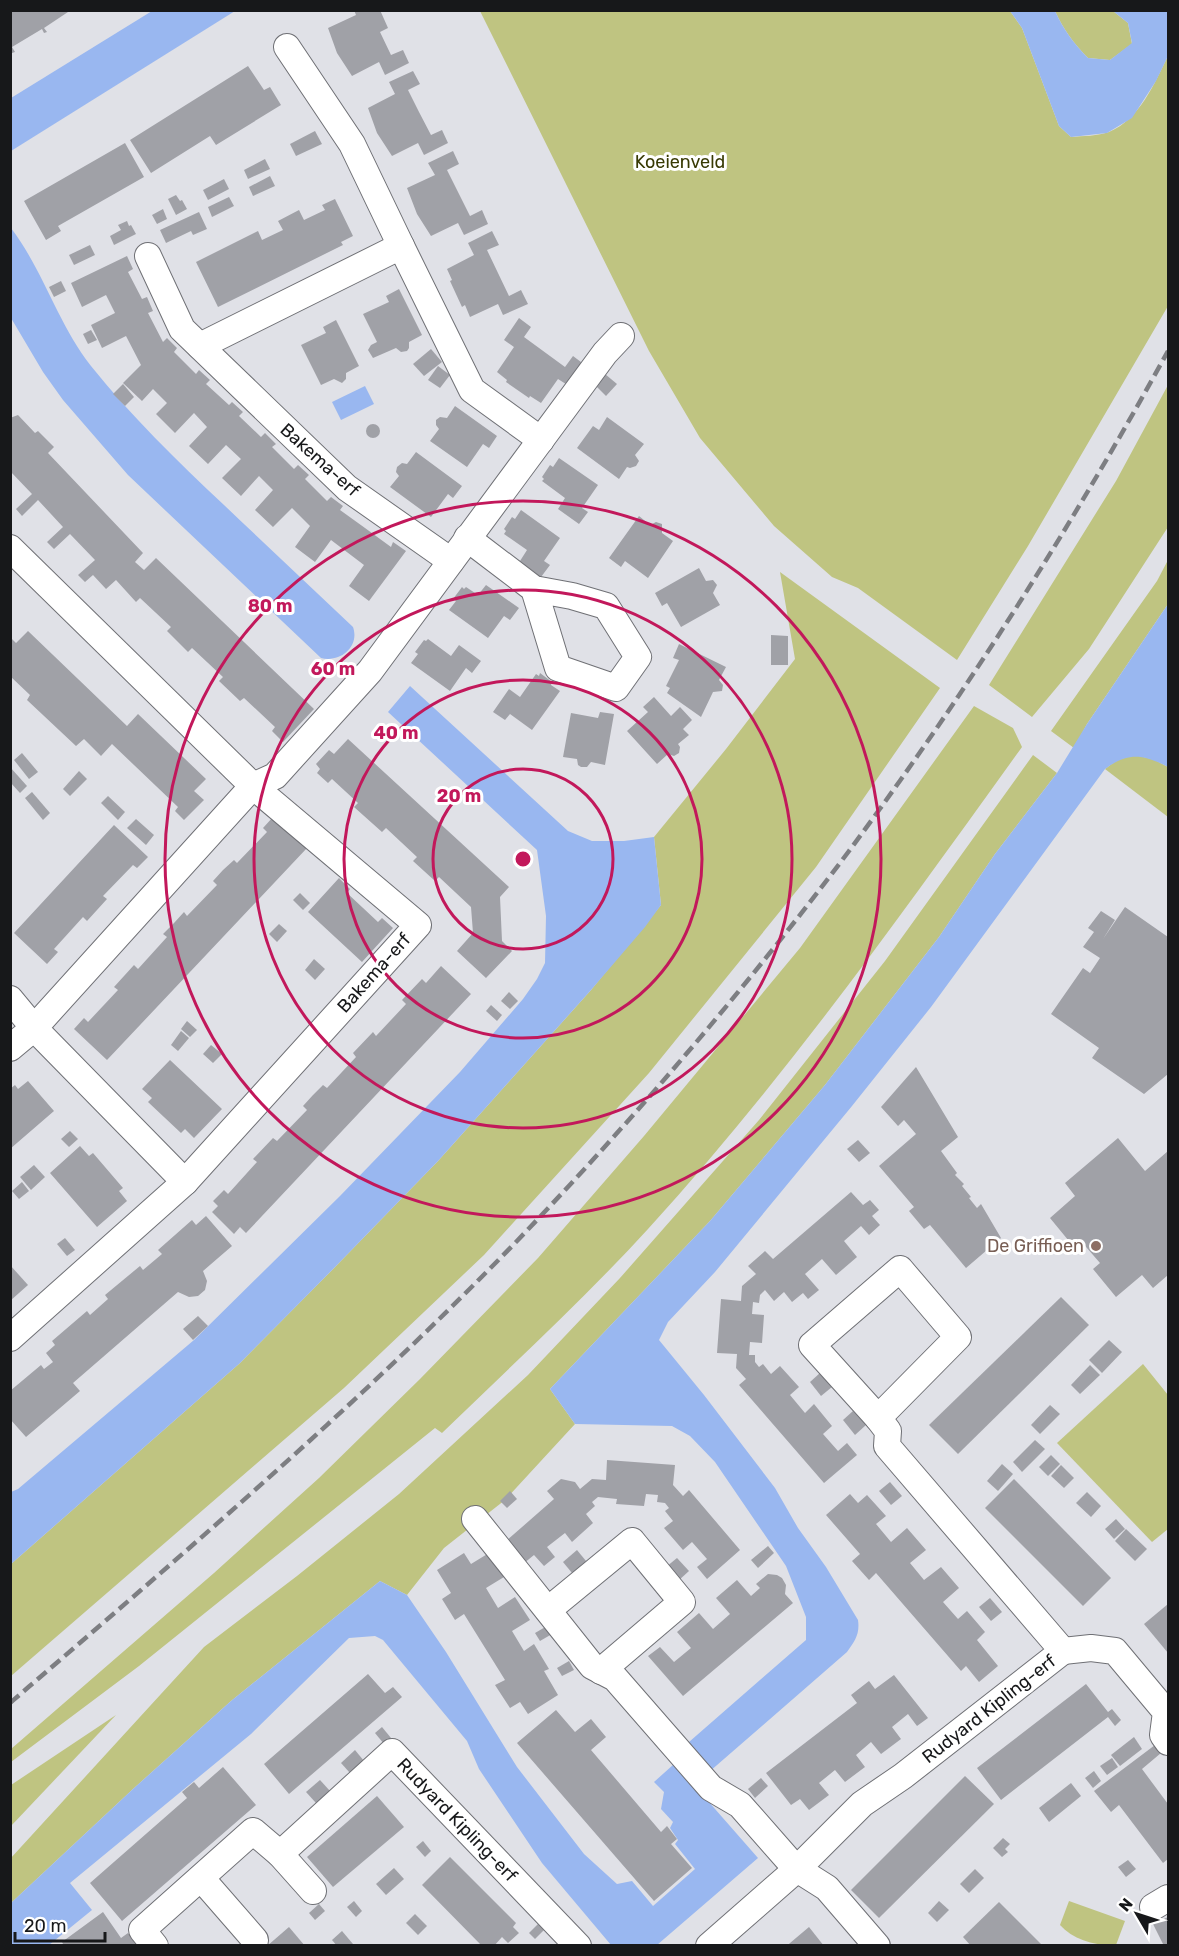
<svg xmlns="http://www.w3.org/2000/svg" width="1179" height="1956" font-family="Rubik,sans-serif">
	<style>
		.green { fill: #bfc481 }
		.water { fill: #99b7f0 }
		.building { fill: #a0a1a7 }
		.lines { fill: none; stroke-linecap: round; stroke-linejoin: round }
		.street-casing { stroke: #6f7075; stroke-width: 28 }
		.street { stroke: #fff; stroke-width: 26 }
		.rail { stroke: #7d7e82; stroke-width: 4.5; stroke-dasharray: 12 6; stroke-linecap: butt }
		.ring { fill: none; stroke: #c2185b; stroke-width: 3 }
		.education-dot { fill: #8d6e63; stroke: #fff; stroke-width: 2 }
		.labels { text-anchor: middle; stroke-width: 6; stroke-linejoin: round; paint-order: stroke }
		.park-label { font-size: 18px; fill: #383a04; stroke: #fff }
		.street-label { font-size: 18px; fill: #17181a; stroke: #fff }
		.education-label { font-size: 18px; fill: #785e54; stroke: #fff; text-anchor: end }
		.centre { fill: #c2185b; stroke: #fff; stroke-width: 3 }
		.ring-label { font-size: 18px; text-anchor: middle; font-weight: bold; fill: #c2185b; stroke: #fff; stroke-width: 6; stroke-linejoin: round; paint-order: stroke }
	</style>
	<rect width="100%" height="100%" fill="#e0e1e7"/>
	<g class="green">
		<path d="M480,11h530l12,17 37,98 12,11c12,-1 27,-1 38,-5 31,-13 45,-48 59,-76v250l-140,240 -71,114 -99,-72 -26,-11 -58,-51 -74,-88 -51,-87z"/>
		<path d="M1055,11h58l15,12 4,21 -22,16 -22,-2c-14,-14 -25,-29 -33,-47z"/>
		<polygon points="1168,385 1168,527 1089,649 1032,717 989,685 1116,481"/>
		<polygon points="1168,560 1168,604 1087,724 1074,748 1051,731 1157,581"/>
		<polygon points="780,572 940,688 816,867 649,1073 484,1255 344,1388 11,1676 11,1564 240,1363 336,1266 438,1161 591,990 661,905 654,837 726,749 795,659"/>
		<path d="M974,706l39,22 9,19c-119,165 -237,332 -374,482 -65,71 -137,137 -206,204l-7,-5 -296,238 -128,96v-13l203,-176 105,-95 101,-99 118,-121 106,-122 156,-188z"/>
		<polygon points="1033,755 1057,773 995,854 939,937 825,1085 710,1221 550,1389 575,1424 505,1500 444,1548 407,1595 380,1581 231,1701 133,1789 11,1903 10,1859 204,1647 297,1576 399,1494 528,1375 620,1278 759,1120 885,961"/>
		<polygon points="1134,755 1153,759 1168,767 1168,817 1105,769 1117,760"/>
		<polygon points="1143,1364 1168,1395 1168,1529 1152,1542 1057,1443"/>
		<polygon points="116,1715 11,1826 11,1785"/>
		<path d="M1069,1901l56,20 -9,24c-20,1 -43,-5 -56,-20z"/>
	</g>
	<g class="water">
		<polygon points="152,11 235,11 11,151 11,98"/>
		<path d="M1010,11h45c8,18 19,33 33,47l22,2 22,-17 -4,-20 -15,-12h55v45l-12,25 -24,37 -25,15 -36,4 -12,-11 -37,-98z"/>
		<path d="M11,228c32,42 47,96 80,138 40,50 86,95 133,139 43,41 86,81 129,122 7,20 -13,36 -32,31l-193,-183 -65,-75 -20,-28 -32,-54z"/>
		<polygon points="365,386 374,404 341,420 332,402"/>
		<path d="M1168,604v163c-25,-13 -40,-15 -63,2l-174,238 -79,99 -137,166 -47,50 -9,18 45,55 71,93 23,40 28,39 32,53c2,14 -3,21 -11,32l-153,133 64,73 -101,87h-46l-69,-82 -63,-94 -12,-28 -84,-101 -8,-4 -26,2 -98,96 -181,149 22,27 -43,35 -38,1v-43l122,-114 98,-88 149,-120 27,14 39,57 71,115 67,87 33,30 15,-3 21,25 42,-37 -20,-25 3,-4 -8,-12 3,-6 -12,-13 3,-17 -10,-10 39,-35 -4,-5 117,-102v-23l-20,-51 -71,-104 -25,-26 -18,-10 -97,-2 -25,-35 160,-168 115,-136 114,-148 56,-83 62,-81 30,-49z"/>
		<polygon points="410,686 568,831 592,841 624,841 654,837 661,905 645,927 591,990 438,1161 336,1266 240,1363 11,1564 11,1492 18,1489 194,1340 340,1196 460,1072 523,999 537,979 545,963 546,916 537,850 388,712"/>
	</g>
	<g class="building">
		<polygon points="10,10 71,10 44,28 47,32 44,33 42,29 12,47 15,52 12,53"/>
		<polygon points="354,10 380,10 388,28 380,32 391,55 403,50 409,63 385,75 379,62 352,76 337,53 328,28 356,15"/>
		<polygon points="248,66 264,90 270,87 281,105 216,145 210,136 151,173 130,140"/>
		<polygon points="413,71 420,84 408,90 419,112 431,135 442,130 448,143 424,155 418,143 392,156 377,133 368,108 395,94 389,82"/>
		<polygon points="315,131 322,144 296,156 290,144"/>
		<polygon points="125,143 144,177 58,226 61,231 46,240 24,201"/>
		<polygon points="453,151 459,164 447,170 470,216 482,210 488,224 464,235 458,223 431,236 417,214 407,188 435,175 428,163"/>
		<polygon points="265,159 270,169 248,179 244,170"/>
		<polygon points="270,176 275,186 253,196 249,187"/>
		<polygon points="224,179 229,189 208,200 203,190"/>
		<polygon points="176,195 180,201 182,200 187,209 176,215 168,199"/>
		<polygon points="229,197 234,206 212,217 208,207"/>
		<polygon points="335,199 353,236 341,242 343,245 218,307 196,262 258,231 262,240 283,230 278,221 299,210 304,220 325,210 322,205"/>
		<polygon points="163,209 167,219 157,224 152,215"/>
		<polygon points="199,212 207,229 193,235 191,231 166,243 160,230"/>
		<polygon points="127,221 129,226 131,225 136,234 114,245 110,236 121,230 118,225"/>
		<polygon points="492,231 499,245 487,250 509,296 521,290 528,304 503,315 498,304 470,317 465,305 462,307 450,281 452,280 447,269 474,255 468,243"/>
		<polygon points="90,245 95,255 74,265 69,255"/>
		<polygon points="127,256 133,269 128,272 142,299 147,297 153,311 148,313 163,342 167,338 177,348 174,352 196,374 199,370 210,380 206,384 229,405 232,402 243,412 239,416 261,437 265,433 276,444 272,447 294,469 298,465 309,475 305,479 327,501 331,497 343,506 340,510 365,528 391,547 393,542 406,551 369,601 349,586 364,565 331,540 315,562 295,547 310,526 292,508 273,527 255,510 273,490 259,476 241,496 222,478 241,459 226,445 208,464 189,446 207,427 194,413 175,433 156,414 167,403 153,389 142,401 123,383 141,365 126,336 102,348 91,325 115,313 106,295 82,307 71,283"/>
		<polygon points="61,281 66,291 54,297 49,287"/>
		<polygon points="399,289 422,335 409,342 409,348 407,351 401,352 396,348 373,358 368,350 371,345 377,342 363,314 389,302 386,296"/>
		<polygon points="519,318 531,327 524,337 565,367 573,356 585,365 569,386 558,379 541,403 530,396 529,398 506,382 507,380 497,372 514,347 504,340"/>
		<polygon points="336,320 359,366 346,373 346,379 342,383 334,379 321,385 301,345 326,333 323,327"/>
		<polygon points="91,330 97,340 88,344 83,334"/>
		<polygon points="431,349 442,362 424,376 413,364"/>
		<polygon points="438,366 450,375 440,388 428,380"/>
		<polygon points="605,374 617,384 606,396 595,385"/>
		<polygon points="123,384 134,397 125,406 113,394"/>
		<polygon points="455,406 497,436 489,448 483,444 467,467 430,441 439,429 436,425 436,420 440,417 447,418"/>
		<polygon points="18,415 35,433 38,431 54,447 48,453 143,553 135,562 144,570 156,558 314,709 283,742 272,731 275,727 244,698 240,701 219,681 223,677 192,648 188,652 167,631 171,627 140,598 136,602 116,580 106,589 93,575 85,582 78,575 95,560 70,534 54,549 47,542 63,527 38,500 22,516 16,509 32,494 10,471 10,418"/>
		<polygon points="607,417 644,444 635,455 639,461 636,466 630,468 627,467 619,479 577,448 593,426 599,430"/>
		<circle cx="373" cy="431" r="7"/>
		<polygon points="416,452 462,486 453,498 448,494 431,517 390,487 399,476 396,472 397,467 402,463 407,464"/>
		<polygon points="559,458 598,485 582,508 588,512 579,524 558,509 565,498 542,481 544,479 542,477 550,465 553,467"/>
		<polygon points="521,510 560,538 544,561 550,565 541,577 520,561 527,550 504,534 506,531 504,529 512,517 515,519"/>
		<polygon points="639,516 650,525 656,522 662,524 662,533 673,541 648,578 625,561 621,567 609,558"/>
		<polygon points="699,568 706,581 713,580 717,585 713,593 720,605 681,627 667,603 662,606 655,593"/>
		<polygon points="486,585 519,608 510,620 504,616 488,638 449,610 456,601 453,599 462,587 464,589 466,587 478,595"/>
		<polygon points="28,631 127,726 138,714 206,779 194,791 204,800 184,820 175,811 178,807 112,744 101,756 84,739 76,746 27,700 30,695 10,676 10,637 16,643"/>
		<polygon points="771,635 788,636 788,665 771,665"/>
		<polygon points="428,639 451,656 459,645 481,661 472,673 466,668 450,691 411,663 418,654 415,652 424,640 426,641"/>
		<polygon points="679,644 726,667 719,680 723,685 722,691 713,692 701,717 667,693 670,688 666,686 679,660 673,658"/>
		<polygon points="540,673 552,682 551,685 560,691 532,730 510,714 505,720 493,712 509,689 520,697 536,674 539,676"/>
		<polygon points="654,697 671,716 680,707 692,720 683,729 689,735 678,744 680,747 679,753 674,756 668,754 657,764 627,731 648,712 643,707"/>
		<polygon points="600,712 614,714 605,765 591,762 587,767 581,767 578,765 577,759 563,757 571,713 598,718"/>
		<polygon points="348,739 509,887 500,897 502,941 512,951 486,978 457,951 473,933 471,907 439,877 435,881 413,861 417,857 386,828 382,832 354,807 358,803 332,779 328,783 317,773 320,769 316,764 329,750 334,754"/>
		<polygon points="22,753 38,772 29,779 14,760"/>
		<polygon points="10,767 27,786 20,793 10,782"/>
		<polygon points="79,771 87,779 70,796 63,789"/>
		<polygon points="32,792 50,813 43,820 25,798"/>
		<polygon points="108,796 125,812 118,820 101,803"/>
		<polygon points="273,817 307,848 107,1060 74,1029 84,1018 88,1022 118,990 114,987 134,965 138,969 167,937 163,934 174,923 184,912 187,916 217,885 213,881 223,870 234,860 237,863 267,832 263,828"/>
		<polygon points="136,819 154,835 146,845 127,828"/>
		<polygon points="114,825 148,857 137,868 133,865 103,896 107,899 87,921 83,917 54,949 58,952 47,964 14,933"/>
		<polygon points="339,878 350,889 347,893 378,922 382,918 393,928 362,962 308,912"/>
		<polygon points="300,893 310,903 303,910 293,900"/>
		<polygon points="1125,907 1168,937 1168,1074 1144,1094 1092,1058 1099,1048 1051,1014 1083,968 1090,973 1100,958 1083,947 1094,932 1088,928 1101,911 1115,920 1103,939"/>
		<polygon points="279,924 287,931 277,942 269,934"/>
		<polygon points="314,959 325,969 315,980 305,970"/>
		<polygon points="441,966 471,994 246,1233 240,1227 234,1234 212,1212 218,1206 213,1201 224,1190 228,1194 257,1162 253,1159 273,1138 277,1141 307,1110 303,1106 313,1095 323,1085 327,1088 356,1057 353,1053 373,1032 376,1036 406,1004 402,1000 422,979 426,983"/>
		<polygon points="509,992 518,1001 510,1009 501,1001"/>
		<polygon points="491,1005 502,1015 497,1021 486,1011"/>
		<polygon points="187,1021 197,1030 190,1037 181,1029"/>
		<polygon points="181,1031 189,1038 178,1051 171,1045"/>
		<polygon points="211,1045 222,1054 213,1063 203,1054"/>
		<polygon points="170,1060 222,1109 194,1138 185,1129 181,1133 148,1102 152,1098 142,1089"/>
		<polygon points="916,1067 958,1137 941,1151 957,1173 955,1175 964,1184 962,1186 971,1197 969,1198 977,1208 981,1204 1001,1238 966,1268 930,1225 924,1229 909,1211 914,1207 879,1166 916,1134 904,1120 898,1126 881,1107"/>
		<polygon points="28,1081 54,1111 10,1149 10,1089 15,1085 18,1089"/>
		<polygon points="70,1131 78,1139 69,1147 61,1139"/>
		<polygon points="1118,1138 1145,1171 1168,1151 1168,1275 1153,1288 1142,1275 1116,1297 1093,1269 1100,1263 1080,1240 1073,1246 1050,1218 1075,1196 1065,1183"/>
		<polygon points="858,1140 870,1153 859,1162 847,1149"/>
		<polygon points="80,1146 89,1156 93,1153 123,1188 119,1191 127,1201 97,1227 50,1173"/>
		<polygon points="34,1165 45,1177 31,1190 20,1177"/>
		<polygon points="22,1182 29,1191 19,1199 12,1191"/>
		<polygon points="851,1192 863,1205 870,1200 879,1210 872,1216 880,1225 869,1235 861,1226 844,1241 857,1257 836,1275 822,1259 805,1274 819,1290 808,1299 803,1293 792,1302 784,1292 774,1301 765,1290 760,1295 759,1303 753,1302 752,1314 764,1315 762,1343 750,1342 749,1355 755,1355 755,1362 759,1367 763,1364 771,1374 780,1366 799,1387 790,1395 805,1413 814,1404 832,1426 823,1434 838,1451 847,1443 857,1455 824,1483 739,1385 746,1379 736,1368 737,1354 717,1353 721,1299 741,1301 742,1286 756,1274 748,1266 765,1251 773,1259"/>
		<polygon points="206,1216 232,1246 203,1271 207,1281 205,1290 198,1296 189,1297 178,1292 73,1383 80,1391 26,1437 10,1419 10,1391 41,1365 44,1369 53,1362 46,1353 55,1345 52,1341 87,1311 90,1315 108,1299 105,1295 140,1266 143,1270 162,1254 158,1250 192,1220 196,1225"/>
		<polygon points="65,1238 75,1250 67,1256 57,1244"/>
		<polygon points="10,1265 28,1285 10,1301"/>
		<polygon points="1061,1297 1089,1325 958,1454 929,1425"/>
		<polygon points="198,1316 208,1326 193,1340 183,1329"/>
		<polygon points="1109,1340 1122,1352 1102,1373 1089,1360"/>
		<polygon points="1090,1365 1100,1375 1080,1394 1071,1385"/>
		<polygon points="820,1373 832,1387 821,1396 810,1382"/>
		<polygon points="1050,1405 1060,1414 1040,1434 1031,1425"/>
		<polygon points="853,1411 866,1425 855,1435 843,1420"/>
		<polygon points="1035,1440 1045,1449 1022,1472 1013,1462"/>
		<polygon points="1051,1455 1060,1464 1048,1476 1039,1467"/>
		<polygon points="607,1460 675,1465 673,1485 683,1496 689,1490 740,1550 707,1579 697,1567 707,1559 692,1542 683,1550 664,1528 673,1521 665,1511 669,1508 665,1503 657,1502 658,1495 646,1494 644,1506 616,1504 617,1499 598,1497 592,1502 595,1506 586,1514 593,1523 572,1542 565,1533 547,1547 555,1557 544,1566 534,1555 523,1564 505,1542 554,1499 547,1491 561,1479 575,1482 580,1489 592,1479 606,1480"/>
		<polygon points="1002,1464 1013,1474 998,1491 987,1481"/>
		<polygon points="1061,1465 1074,1478 1064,1488 1051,1476"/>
		<polygon points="1014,1479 1111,1578 1083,1606 985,1508"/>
		<polygon points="890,1482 902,1496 891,1505 879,1491"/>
		<polygon points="510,1491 517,1499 507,1508 500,1501"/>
		<polygon points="1087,1492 1101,1506 1091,1517 1076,1503"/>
		<polygon points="850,1494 858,1503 867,1495 886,1516 876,1524 891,1542 907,1528 926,1550 910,1563 924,1580 941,1567 959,1588 943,1602 958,1619 967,1611 985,1632 977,1640 998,1666 979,1682 966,1666 961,1671 876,1573 869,1580 852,1561 860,1554 826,1515"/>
		<polygon points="1116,1519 1125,1529 1114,1539 1105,1529"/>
		<polygon points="1126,1529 1147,1549 1135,1561 1115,1541"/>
		<polygon points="768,1546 774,1553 758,1568 751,1560"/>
		<polygon points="577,1550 586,1561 572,1573 563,1562"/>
		<polygon points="464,1553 471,1564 489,1553 504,1577 486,1588 498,1608 515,1597 530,1620 512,1631 524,1651 534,1644 549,1669 544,1671 558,1695 528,1714 520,1702 510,1708 495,1685 505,1680 464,1614 455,1620 442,1599 451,1593 437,1570"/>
		<polygon points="677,1558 689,1571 678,1581 666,1567"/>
		<polygon points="768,1574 777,1575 782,1578 786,1585 785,1594 793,1603 683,1696 648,1656 660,1647 674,1662 691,1648 677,1632 699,1613 713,1629 730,1614 716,1598 737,1580 751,1596 760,1588 756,1584"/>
		<polygon points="990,1598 1002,1612 991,1621 979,1607"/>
		<polygon points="1168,1604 1168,1653 1144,1624"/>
		<polygon points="547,1626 552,1634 540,1641 535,1633"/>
		<polygon points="569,1661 574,1670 562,1676 557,1668"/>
		<polygon points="368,1674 385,1693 393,1687 402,1697 289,1794 264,1764"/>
		<polygon points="894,1675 928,1718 917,1726 908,1714 892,1727 901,1739 881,1754 871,1742 856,1755 865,1767 845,1782 835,1770 819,1783 829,1795 809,1810 800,1799 791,1805 766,1773 857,1703 851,1695 869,1681 875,1689"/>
		<polygon points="1086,1684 1108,1712 1112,1709 1121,1720 1115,1726 1108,1717 1001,1800 977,1768"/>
		<polygon points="556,1710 575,1732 591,1719 606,1737 591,1750 661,1832 667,1826 677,1839 671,1844 692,1868 654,1901 517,1743"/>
		<polygon points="382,1727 391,1738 384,1744 375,1733"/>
		<polygon points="1134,1737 1142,1749 1120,1766 1111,1755"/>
		<polygon points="1155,1745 1161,1753 1142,1769 1168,1804 1168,1859 1163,1863 1119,1805 1111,1812 1094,1791"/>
		<polygon points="355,1750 364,1761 350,1773 341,1763"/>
		<polygon points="1112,1758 1118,1767 1107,1775 1100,1766"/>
		<polygon points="223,1767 256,1805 122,1921 90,1883 187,1798 182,1792 194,1782 199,1788"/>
		<polygon points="1094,1771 1101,1781 1093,1788 1085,1778"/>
		<polygon points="965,1776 994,1804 879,1918 851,1890"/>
		<polygon points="761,1778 768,1786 755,1798 748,1789"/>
		<polygon points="320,1780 330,1791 316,1803 306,1792"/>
		<polygon points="1071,1783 1081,1796 1049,1822 1039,1808"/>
		<polygon points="377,1796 404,1827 333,1887 307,1857"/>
		<polygon points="1003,1838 1010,1844 1005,1849 1008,1852 1002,1857 993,1848"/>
		<polygon points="423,1841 431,1851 425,1857 416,1847"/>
		<polygon points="450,1857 516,1923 513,1927 519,1933 508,1943 502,1937 494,1946 482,1946 422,1885"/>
		<polygon points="1128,1860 1136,1869 1126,1877 1118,1867"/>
		<polygon points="394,1868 404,1879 386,1895 376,1884"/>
		<polygon points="975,1869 984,1878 969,1893 960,1884"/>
		<polygon points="354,1901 362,1911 356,1917 347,1907"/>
		<polygon points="939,1901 949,1910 937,1922 928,1913"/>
		<polygon points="999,1902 1043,1946 971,1946 963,1937"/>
		<polygon points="319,1904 325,1911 315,1920 309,1913"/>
		<polygon points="103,1912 121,1938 128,1933 137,1946 64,1946 62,1942"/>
		<polygon points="415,1914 427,1926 418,1935 406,1923"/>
		<polygon points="1168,1917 1168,1944 1164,1946 1153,1924"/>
		<polygon points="538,1924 544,1930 535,1939 529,1933"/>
		<polygon points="289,1927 305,1946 267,1946"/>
		<polygon points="809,1927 824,1946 787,1946 790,1943"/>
		<polygon points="342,1931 353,1944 351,1946 337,1946 332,1940"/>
	</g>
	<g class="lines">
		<g class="street-casing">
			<g id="street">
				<polyline points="287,47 352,144 401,246"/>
				<polyline points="148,256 182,329 347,488 451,561"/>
				<polyline points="200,346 401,246 472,390 541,440"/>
				<polyline points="467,538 534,589 572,596 606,606 638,657 616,688 558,668 534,589"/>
				<polyline points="10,548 253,786 418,925 185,1182 10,1338"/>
				<polyline points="10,999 34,1028 185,1182"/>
				<polyline points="10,1048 34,1028 253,786 275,776 370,671 605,353 621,336"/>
				<polygon points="900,1269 958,1337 878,1418 812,1345"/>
				<polyline points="475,1519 592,1666 615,1678 711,1788 740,1805 791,1863 797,1869 827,1888 877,1946"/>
				<polyline points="548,1610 632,1541 682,1602 601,1671"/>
				<polyline points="1063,1651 1091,1648 1115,1651 1166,1712 1163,1735 1168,1742"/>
				<polyline points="201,1878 255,1940"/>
				<polyline points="313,1891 280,1854 392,1752 578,1946"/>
				<polyline points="1153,1907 1168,1898"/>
				<polyline points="155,1946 142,1930 253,1831 280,1854"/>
				<polyline points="709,1946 797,1869 862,1804 903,1776 1063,1651 887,1446 888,1431 878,1418"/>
			</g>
		</g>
		<use href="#street" class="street"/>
		<path class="rail" d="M10,1703c173,-149 347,-297 506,-461 118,-123 230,-254 333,-391 118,-159 224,-327 319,-500"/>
	</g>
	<g class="ring">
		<circle cx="523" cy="859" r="90"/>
		<circle cx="523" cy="859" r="179"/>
		<circle cx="523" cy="859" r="269"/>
		<circle cx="523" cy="859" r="358"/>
	</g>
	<circle class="education-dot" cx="1096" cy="1246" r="6"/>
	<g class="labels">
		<g class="park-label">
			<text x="680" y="168">Koeienveld</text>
		</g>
		<g class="street-label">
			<text transform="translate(320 460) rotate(42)" y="6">Bakema-erf</text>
			<text transform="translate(374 973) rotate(-48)" y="6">Bakema-erf</text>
			<text transform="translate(989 1709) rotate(-38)" y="6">Rudyard Kipling-erf</text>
			<text transform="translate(457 1820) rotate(46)" y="6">Rudyard Kipling-erf</text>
		</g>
		<g class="education-label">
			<text x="1084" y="1252">De Griffioen</text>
		</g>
	</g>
	<circle cx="523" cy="859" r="9" class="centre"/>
	<g class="ring-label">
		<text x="270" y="612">80 m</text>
		<text x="333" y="675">60 m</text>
		<text x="396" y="739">40 m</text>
		<text x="459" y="802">20 m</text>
	</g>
	<rect width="1179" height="1956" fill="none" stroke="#17181a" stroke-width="24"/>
	<g transform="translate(1137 1914) rotate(309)" stroke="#ffffff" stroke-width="4.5" paint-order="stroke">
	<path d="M0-4.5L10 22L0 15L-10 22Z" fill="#17181a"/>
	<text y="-9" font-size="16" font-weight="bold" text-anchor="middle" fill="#17181a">N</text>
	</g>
	<path d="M15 1932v9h90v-9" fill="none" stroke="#17181a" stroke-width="3"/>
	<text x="24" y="1932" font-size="18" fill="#17181a" stroke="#ffffff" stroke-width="4.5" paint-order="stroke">20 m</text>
</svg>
